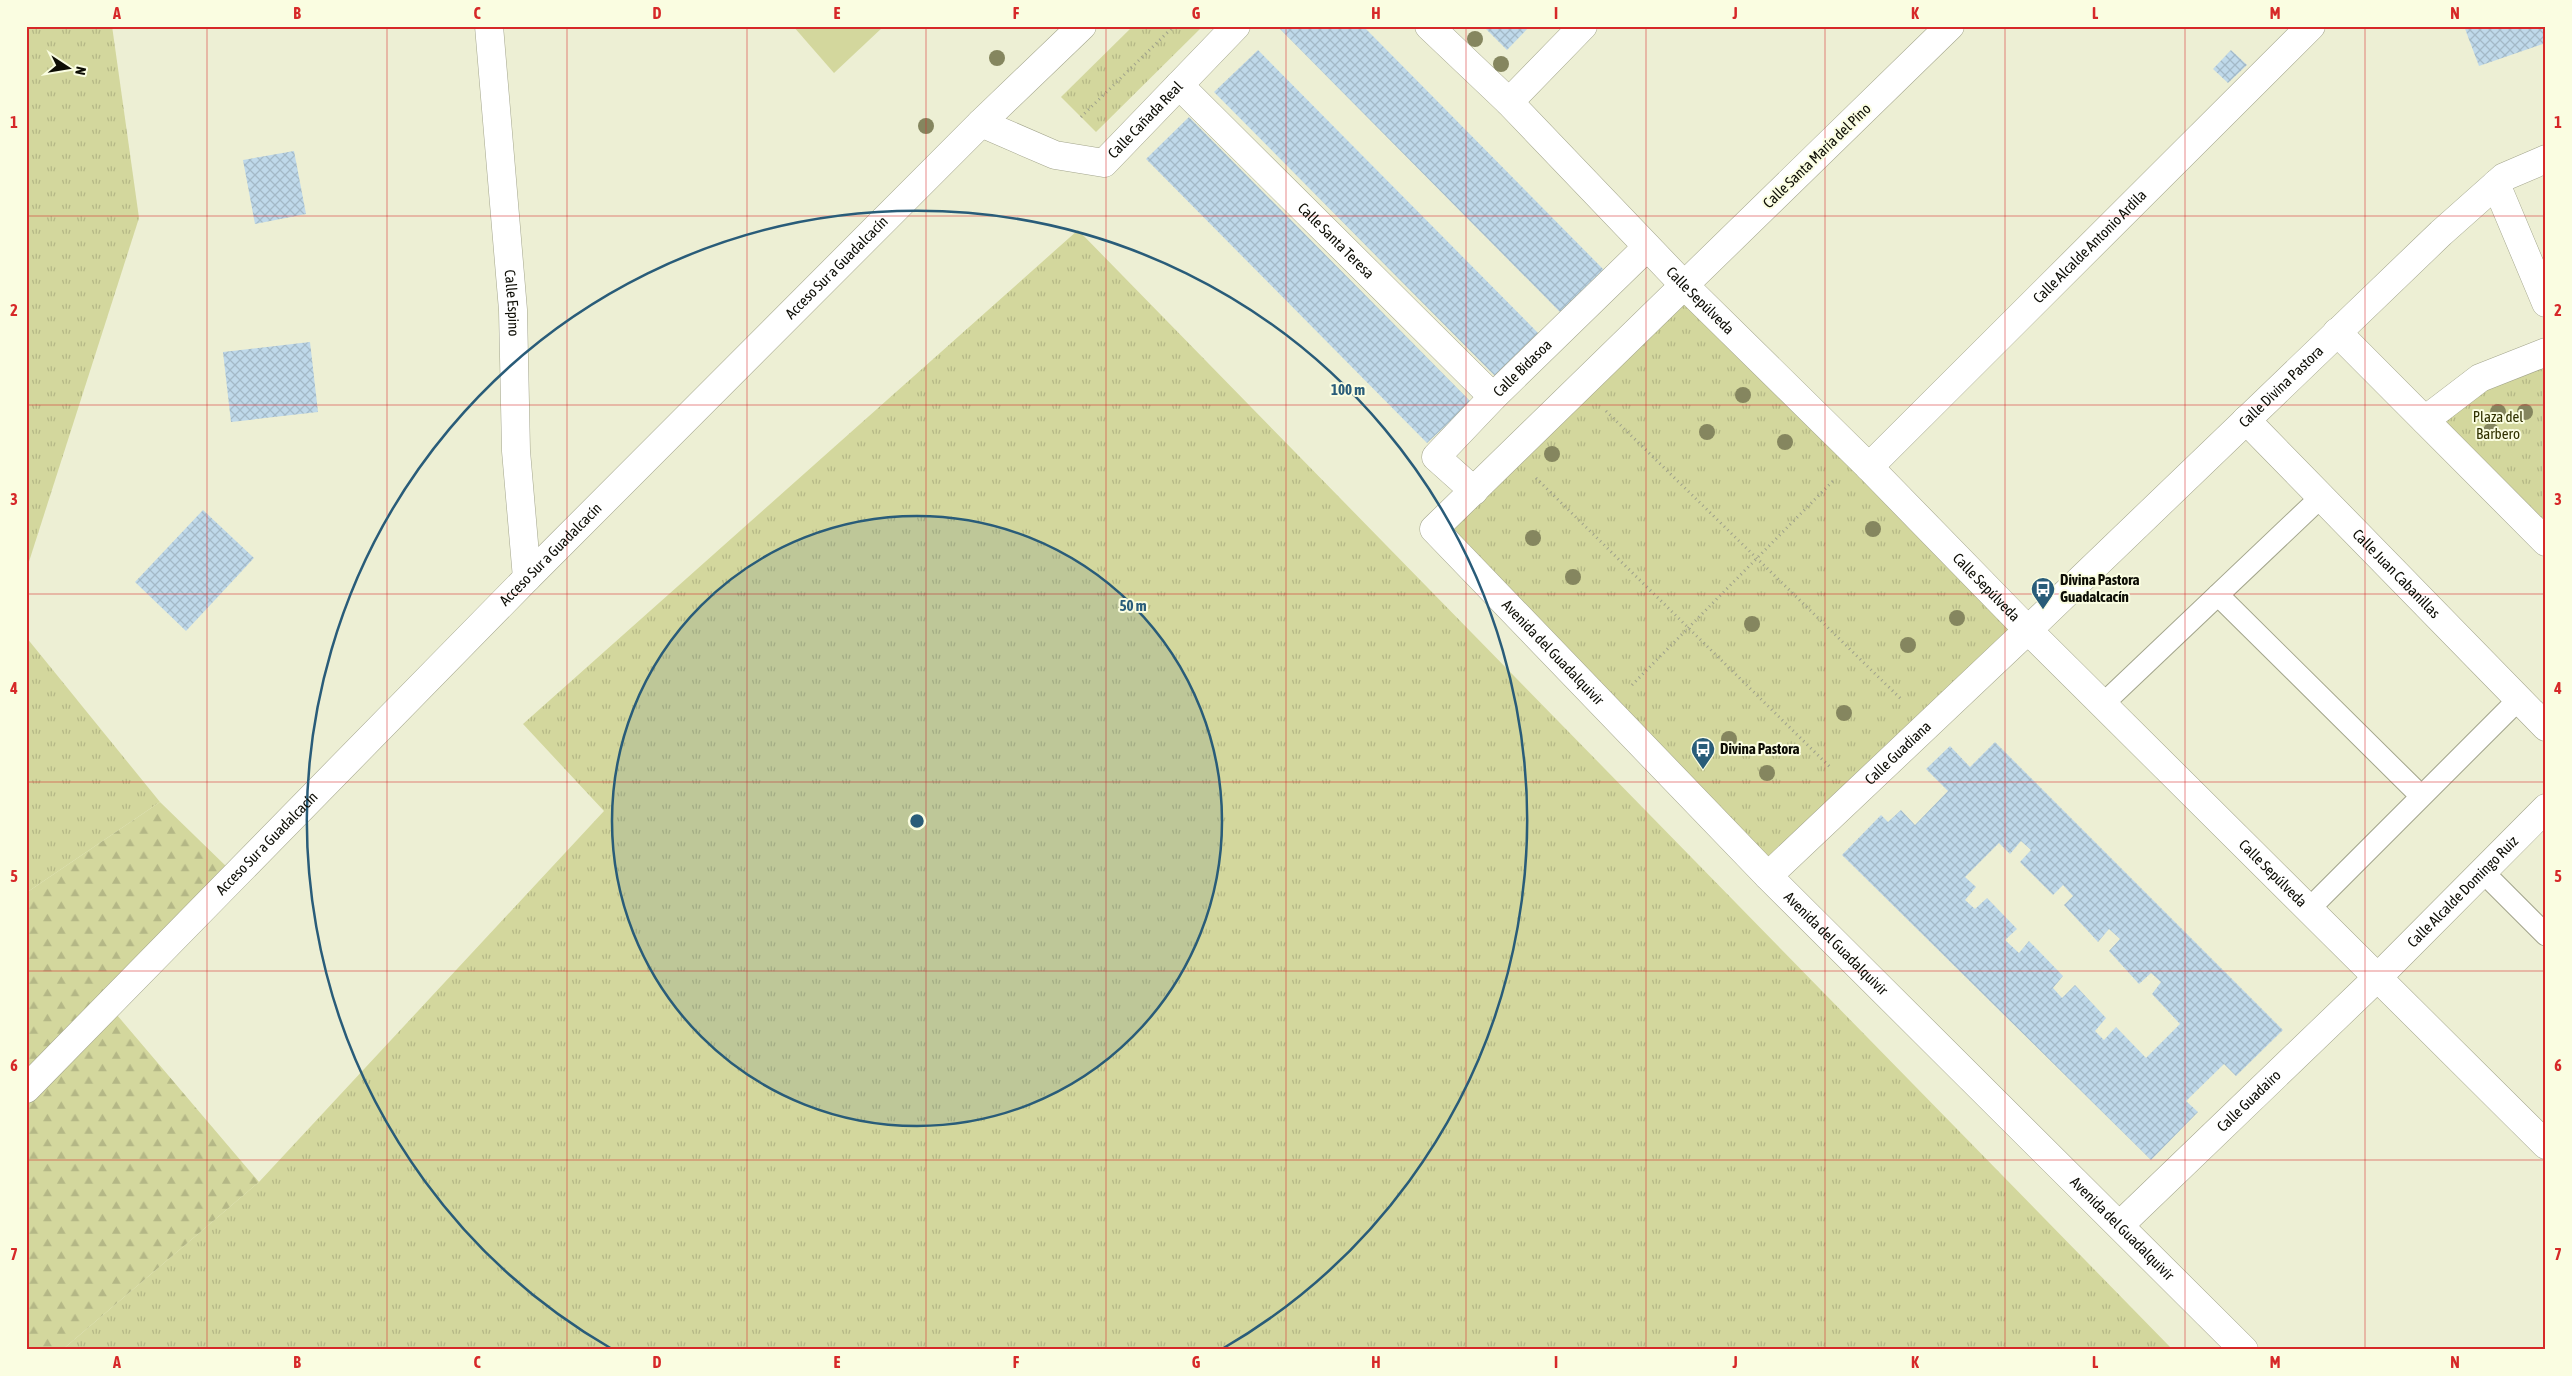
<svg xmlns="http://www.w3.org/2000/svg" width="2572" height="1376" font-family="'Asap Condensed',sans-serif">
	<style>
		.grass { fill: url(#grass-tufts) }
		.forest { fill: url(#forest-firs) }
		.pitch { fill: #d3d79d }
		.building { fill: url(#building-cross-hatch); fill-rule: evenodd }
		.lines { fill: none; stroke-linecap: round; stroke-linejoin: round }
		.lane-casing { stroke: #a3a58c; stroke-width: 23 }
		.street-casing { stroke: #a3a58c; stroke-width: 29 }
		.secondary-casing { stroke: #a3a58c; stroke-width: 29 }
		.path { stroke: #9ea08b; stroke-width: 3; stroke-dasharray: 1 4; stroke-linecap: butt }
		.lane { stroke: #fff; stroke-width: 21 }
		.street { stroke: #fff; stroke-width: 28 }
		.secondary { stroke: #fff; stroke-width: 28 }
		.tree { fill: #85865f }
		.grid { fill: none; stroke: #d62828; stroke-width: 1; stroke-opacity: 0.55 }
		.ring { fill: none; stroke: #295c79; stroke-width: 2.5 }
		.labels { text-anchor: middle; stroke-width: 4; stroke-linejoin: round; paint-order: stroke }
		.street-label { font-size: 15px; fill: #0d0d05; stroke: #fafde1 }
		.park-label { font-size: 15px; fill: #303100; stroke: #fafde1 }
		.poi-label { font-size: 15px; font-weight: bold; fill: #0d0d05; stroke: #fafde1; text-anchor: start }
		.centre { fill: #295c79; stroke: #fafde1; stroke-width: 2.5 }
		.ring-label { font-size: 15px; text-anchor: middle; font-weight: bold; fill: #295c79; stroke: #fafde1; stroke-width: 4; stroke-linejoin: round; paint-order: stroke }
		.neatline { fill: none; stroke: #d62828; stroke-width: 2 }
		.grid-label { font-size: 16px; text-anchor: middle; font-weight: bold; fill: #d62828 }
	</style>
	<defs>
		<pattern id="grass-tufts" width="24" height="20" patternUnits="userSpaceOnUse" patternTransform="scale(1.25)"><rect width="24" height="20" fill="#d3d79d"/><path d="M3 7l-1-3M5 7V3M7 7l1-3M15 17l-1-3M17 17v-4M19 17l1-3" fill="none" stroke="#b4b786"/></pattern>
		<pattern id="forest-firs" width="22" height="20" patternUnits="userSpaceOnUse" patternTransform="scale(1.25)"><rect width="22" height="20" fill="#d3d79d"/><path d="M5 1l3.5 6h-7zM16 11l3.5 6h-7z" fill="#b4b786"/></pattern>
		<pattern id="building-cross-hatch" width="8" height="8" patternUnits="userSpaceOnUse" patternTransform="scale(1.25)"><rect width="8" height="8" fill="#bfd9ea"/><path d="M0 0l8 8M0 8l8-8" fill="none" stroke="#a3b9c7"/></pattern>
	</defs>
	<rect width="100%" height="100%" fill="#edefd4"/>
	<g class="grass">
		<polygon points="26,26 112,26 139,218 26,571"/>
		<polygon points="1133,26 1203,26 1096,132 1061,97"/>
		<polygon points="1078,230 2173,1350 62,1350 259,1182 604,811 523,724"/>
		<polygon points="1684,285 2028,630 1768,876 1434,529"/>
		<polygon points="2546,352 2546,542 2425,420"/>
		<polygon points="26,637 160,802 26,893"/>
	</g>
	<polygon class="forest" points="160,802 230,870 111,1008 259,1182 62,1350 26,1350 26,893"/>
	<polygon class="pitch" points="793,26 884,26 834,73"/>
	<g class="building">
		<polygon points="1280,26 1363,26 1605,271 1560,312 1279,28"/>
		<polygon points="1483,26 1530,26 1507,50"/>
		<polygon points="2464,26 2546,26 2546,43 2479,66"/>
		<polygon points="1258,50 1540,335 1496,377 1214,92"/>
		<polygon points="2231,50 2247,65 2228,83 2213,69"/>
		<polygon points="1189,117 1471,402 1427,443 1146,159"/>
		<polygon points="294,151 306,214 255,224 243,160"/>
		<polygon points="310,342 318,412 231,422 223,352"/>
		<polygon points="203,510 254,558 186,631 135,582"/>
		<path d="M1995,742l288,288 -47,46 -12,-12 -38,37 12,11 -47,48 -309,-305 39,-40 7,7 13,-12 14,15 33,-34 -22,-22 24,-23 20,21zM2021,841l10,9 -11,12 33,33 10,-10 10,11 -9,9 34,37 11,-13 11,10 -11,12 30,33 12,-11 10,9 -9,12 28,30 -34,34 -30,-31 -12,13 -9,-9 11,-13 -31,-33 -13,13 -9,-10 10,-12 -34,-35 -10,12 -14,-13 12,-11 -30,-31 -12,11 -10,-9 11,-13 -11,-10 34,-34 11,11z"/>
	</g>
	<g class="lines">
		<g class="lane-casing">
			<g id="lane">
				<polyline points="2218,595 2421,796"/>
				<polyline points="2103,704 2321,497"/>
				<polyline points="2483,872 2546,935"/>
				<polyline points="2310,908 2519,699"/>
			</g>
		</g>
		<g class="street-casing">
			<g id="street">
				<path id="s1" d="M489,26l24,284 3,141 11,127"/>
				<path id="s2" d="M1429,26l80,76 175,183 185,182 159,163 518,515"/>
				<path id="s3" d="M1950,26l-516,503 334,347 476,474"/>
				<path id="s4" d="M1179,85l314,312"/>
				<polyline points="1509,102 1583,26"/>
				<path id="s5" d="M981,123l74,32 49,8 132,-137"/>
				<polyline points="2496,184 2546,303"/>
				<polyline points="2337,332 2546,542"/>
				<path id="s6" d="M2246,420l300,307"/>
				<polyline points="2425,420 2480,378 2546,352"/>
				<path id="s7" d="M1869,467l442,-441"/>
				<path id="s8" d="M1474,491l-38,-34 57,-60 154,-150"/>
				<path id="s9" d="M1768,876l260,-246 413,-397 63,-56 42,-18"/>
				<path id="s10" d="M2120,1225l259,-249 167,-168"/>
			</g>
		</g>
		<g class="secondary-casing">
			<g id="secondary">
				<path id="s11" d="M26,1089l501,-511 454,-455 101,-97"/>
			</g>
		</g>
		<g class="path">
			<polyline points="1081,117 1174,26"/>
			<polyline points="1606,411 1902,700"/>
			<polyline points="1536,478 1831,768"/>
			<polyline points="1632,685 1833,481"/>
		</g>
		<use href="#lane" class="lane"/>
		<use href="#street" class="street"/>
		<use href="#secondary" class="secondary"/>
	</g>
	<g class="tree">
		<circle cx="1475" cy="39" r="8"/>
		<circle cx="997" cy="58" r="8"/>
		<circle cx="1501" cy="64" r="8"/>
		<circle cx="926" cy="126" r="8"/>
		<circle cx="1743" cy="395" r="8"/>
		<circle cx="2498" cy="412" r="8"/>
		<circle cx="2525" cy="412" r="8"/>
		<circle cx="2491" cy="431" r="8"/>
		<circle cx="1707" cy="432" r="8"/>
		<circle cx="1785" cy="442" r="8"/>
		<circle cx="1552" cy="454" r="8"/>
		<circle cx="1873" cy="529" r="8"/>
		<circle cx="1533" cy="538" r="8"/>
		<circle cx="1573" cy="577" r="8"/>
		<circle cx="1957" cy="618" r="8"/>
		<circle cx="1752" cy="624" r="8"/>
		<circle cx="1908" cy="645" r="8"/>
		<circle cx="1844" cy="713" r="8"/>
		<circle cx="1729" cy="739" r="8"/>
		<circle cx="1767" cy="773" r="8"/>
	</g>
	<path class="grid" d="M207,26v1324M387,26v1324M567,26v1324M747,26v1324M926,26v1324M1106,26v1324M1286,26v1324M1466,26v1324M1646,26v1324M1825,26v1324M2005,26v1324M2185,26v1324M2365,26v1324M26,216h2520M26,405h2520M26,594h2520M26,782h2520M26,971h2520M26,1160h2520"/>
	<circle cx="917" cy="821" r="305" fill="#295c79" fill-opacity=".12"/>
	<g class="ring">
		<circle cx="917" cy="821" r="305"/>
		<path d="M612 1349A610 610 0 1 1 1222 1349"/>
	</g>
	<defs>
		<g id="bus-pin" transform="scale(1.25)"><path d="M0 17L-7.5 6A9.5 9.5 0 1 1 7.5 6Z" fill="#295c79" stroke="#fafde1"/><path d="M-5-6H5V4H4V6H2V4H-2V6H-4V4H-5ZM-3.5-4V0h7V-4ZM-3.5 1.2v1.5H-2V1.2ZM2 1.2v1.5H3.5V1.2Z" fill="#fff"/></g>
	</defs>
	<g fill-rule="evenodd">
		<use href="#bus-pin" x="2043" y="589"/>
		<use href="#bus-pin" x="1703" y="749"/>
	</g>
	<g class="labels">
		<g class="street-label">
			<text dy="5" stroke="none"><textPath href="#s5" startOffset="190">Calle Cañada Real</textPath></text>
			<text transform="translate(1817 156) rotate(-44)" y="5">Calle Santa María del Pino</text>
			<text dy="5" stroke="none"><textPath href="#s4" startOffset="221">Calle Santa Teresa</textPath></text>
			<text dy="5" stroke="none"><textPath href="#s7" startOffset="312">Calle Alcalde Antonio Ardila</textPath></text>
			<text dy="5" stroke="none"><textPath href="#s11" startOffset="1154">Acceso Sur a Guadalcacín</textPath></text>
			<text dy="5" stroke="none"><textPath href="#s2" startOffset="386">Calle Sepúlveda</textPath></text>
			<text dy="5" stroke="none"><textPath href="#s1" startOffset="278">Calle Espino</textPath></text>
			<text dy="5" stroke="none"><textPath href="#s8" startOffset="175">Calle Bidasoa</textPath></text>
			<text dy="5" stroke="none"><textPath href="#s9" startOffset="709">Calle Divina Pastora</textPath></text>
			<text dy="5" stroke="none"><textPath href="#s11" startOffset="749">Acceso Sur a Guadalcacín</textPath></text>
			<text dy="5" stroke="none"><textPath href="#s6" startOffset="215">Calle Juan Cabanillas</textPath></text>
			<text dy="5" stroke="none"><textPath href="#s2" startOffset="791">Calle Sepúlveda</textPath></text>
			<text dy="5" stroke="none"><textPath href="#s3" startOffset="892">Avenida del Guadalquivir</textPath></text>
			<text dy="5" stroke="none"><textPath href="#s9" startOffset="179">Calle Guadiana</textPath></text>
			<text dy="5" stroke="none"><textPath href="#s11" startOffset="344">Acceso Sur a Guadalcacín</textPath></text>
			<text dy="5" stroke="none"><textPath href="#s2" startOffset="1196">Calle Sepúlveda</textPath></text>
			<text dy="5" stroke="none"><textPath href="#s10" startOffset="478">Calle Alcalde Domingo Ruiz</textPath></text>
			<text dy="5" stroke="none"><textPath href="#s3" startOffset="1298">Avenida del Guadalquivir</textPath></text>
			<text dy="5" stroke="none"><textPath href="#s10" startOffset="179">Calle Guadairo</textPath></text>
			<text dy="5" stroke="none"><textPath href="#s3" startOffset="1702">Avenida del Guadalquivir</textPath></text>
		</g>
		<g class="park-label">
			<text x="2498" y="422">Plaza del<tspan x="2498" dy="17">Barbero</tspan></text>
		</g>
		<g class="poi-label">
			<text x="2060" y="585">Divina Pastora<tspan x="2060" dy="17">Guadalcacín</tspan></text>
			<text x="1720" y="754">Divina Pastora</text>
		</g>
	</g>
	<circle cx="917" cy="821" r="8" class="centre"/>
	<g class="ring-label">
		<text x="1348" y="395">100 m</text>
		<text x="1133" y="611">50 m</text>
	</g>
	<rect width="2572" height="1376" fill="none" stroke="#fafde1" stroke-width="55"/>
	<g transform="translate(68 68) rotate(102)" stroke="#fafde1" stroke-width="4" paint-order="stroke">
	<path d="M0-4L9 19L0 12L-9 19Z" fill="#0d0d05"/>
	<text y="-8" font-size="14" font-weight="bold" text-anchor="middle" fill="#0d0d05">N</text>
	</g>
	<rect x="28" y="28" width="2516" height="1320" class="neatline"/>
	<g class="grid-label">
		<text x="117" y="19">A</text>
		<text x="297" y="19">B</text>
		<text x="477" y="19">C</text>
		<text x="657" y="19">D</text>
		<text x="837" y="19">E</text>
		<text x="1016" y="19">F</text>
		<text x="1196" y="19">G</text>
		<text x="1376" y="19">H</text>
		<text x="1556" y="19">I</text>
		<text x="1735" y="19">J</text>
		<text x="1915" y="19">K</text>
		<text x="2095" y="19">L</text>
		<text x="2275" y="19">M</text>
		<text x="2455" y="19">N</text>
		<text x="14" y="128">1</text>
		<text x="2558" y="128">1</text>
		<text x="14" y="316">2</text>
		<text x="2558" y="316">2</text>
		<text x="14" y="505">3</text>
		<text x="2558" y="505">3</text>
		<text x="14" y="694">4</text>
		<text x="2558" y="694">4</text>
		<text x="14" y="882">5</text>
		<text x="2558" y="882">5</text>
		<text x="14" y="1071">6</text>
		<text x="2558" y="1071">6</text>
		<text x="14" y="1260">7</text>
		<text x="2558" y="1260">7</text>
		<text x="117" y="1368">A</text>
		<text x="297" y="1368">B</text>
		<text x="477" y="1368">C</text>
		<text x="657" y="1368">D</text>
		<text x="837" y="1368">E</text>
		<text x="1016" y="1368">F</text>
		<text x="1196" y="1368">G</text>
		<text x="1376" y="1368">H</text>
		<text x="1556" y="1368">I</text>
		<text x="1735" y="1368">J</text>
		<text x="1915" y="1368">K</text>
		<text x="2095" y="1368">L</text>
		<text x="2275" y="1368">M</text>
		<text x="2455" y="1368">N</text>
	</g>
</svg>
